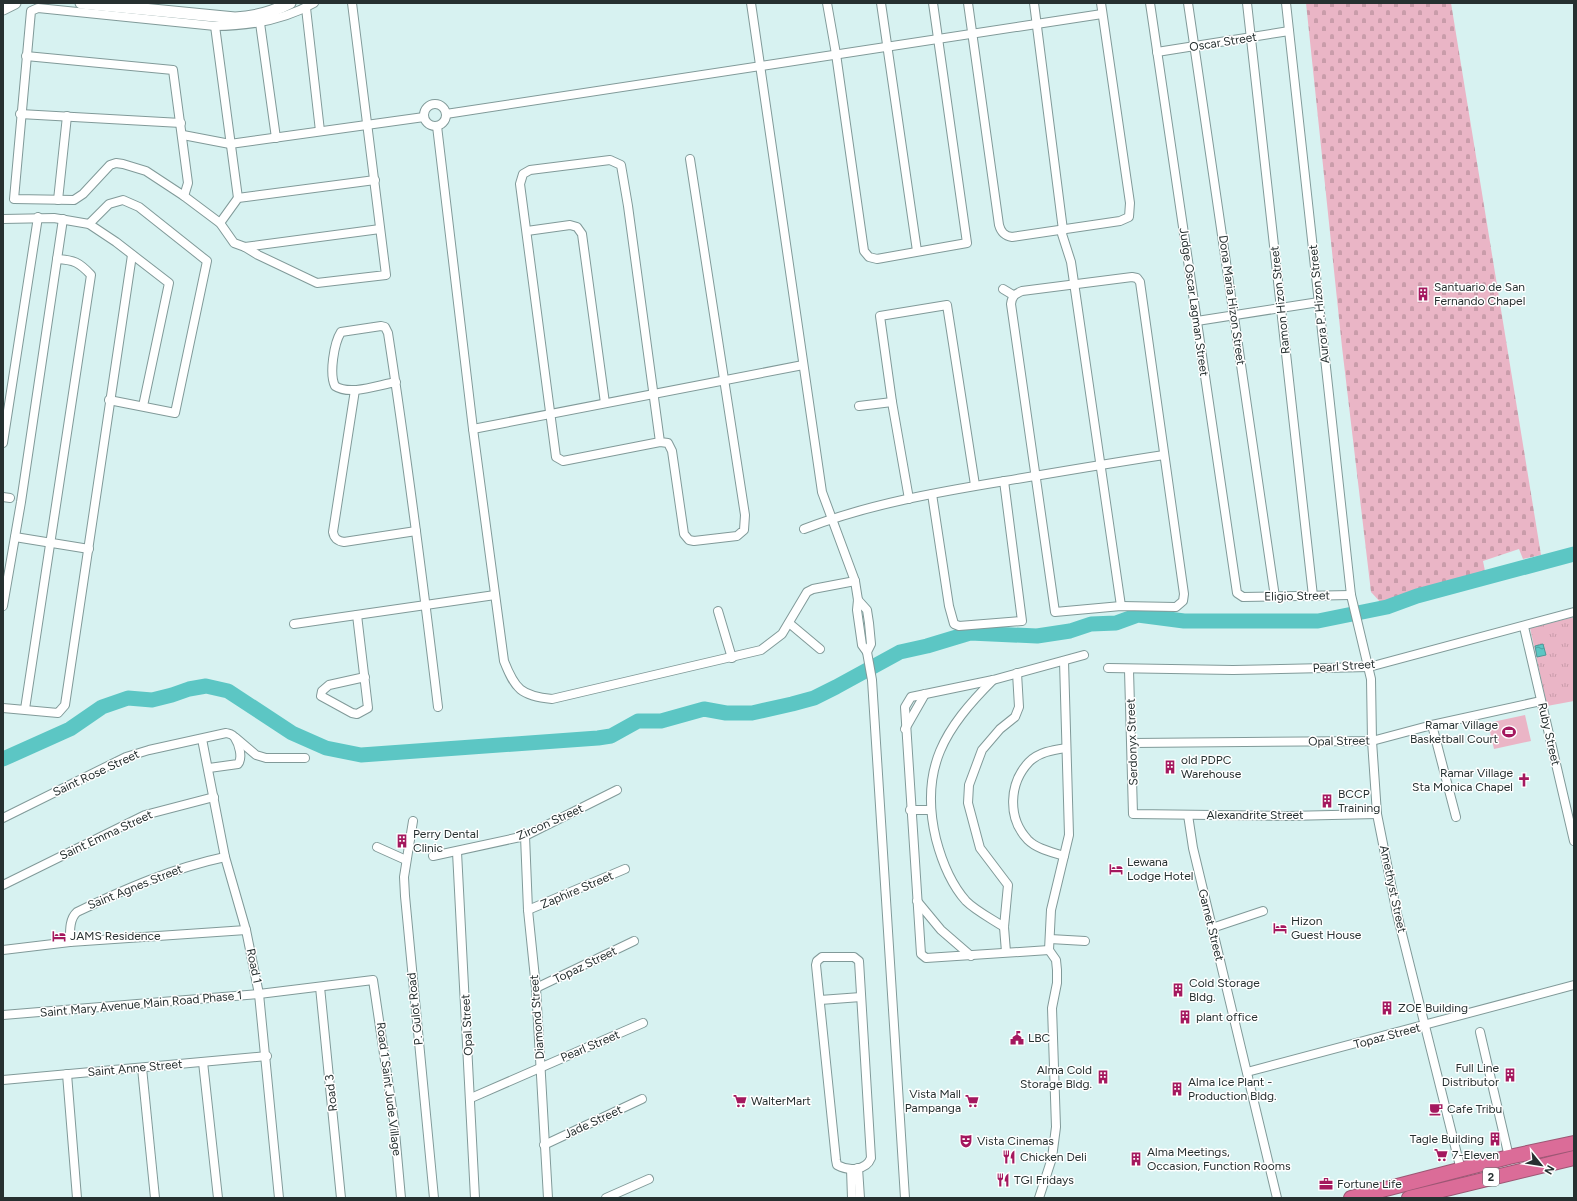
<svg xmlns="http://www.w3.org/2000/svg" width="1577" height="1201" font-family="Figtree,sans-serif">
	<style>
		.green { fill: #eab5c6 }
		.cemetery { fill: url(#cemetery-stones) }
		.park { fill: url(#park-tufts) }
		.water { fill: url(#water-ripples); stroke: #4c9998 }
		.lines { fill: none; stroke-linecap: round; stroke-linejoin: round }
		.river { stroke: #5cc6c4; stroke-width: 15 }
		.street-casing { stroke: #819a99; stroke-width: 10 }
		.secondary-casing { stroke: #819a99; stroke-width: 13 }
		.highway-casing { stroke: #9c5774; stroke-width: 16 }
		.street { stroke: #fff; stroke-width: 8 }
		.secondary { stroke: #fff; stroke-width: 11 }
		.highway { stroke: #db6c98; stroke-width: 14 }
		.labels { text-anchor: middle; stroke-width: 3; stroke-linejoin: round; paint-order: stroke }
		.shield { fill: #fff; stroke: #676e6e; stroke-width: 1 }
		.shield-label { font-size: 11px; font-weight: bold; fill: #263030 }
		.street-label { font-size: 12px; fill: #263030; stroke: #fff }
		.poi-label { font-size: 12px; fill: #263030; stroke: #fff; text-anchor: start }
	</style>
	<defs>
		<pattern id="cemetery-stones" width="16" height="16" patternUnits="userSpaceOnUse"><rect width="16" height="16" fill="#eab5c6"/><path d="M2 7V4a2 2 0 0 1 4 0v3zM10 15v-3a2 2 0 0 1 4 0v3z" fill="#c99caa"/></pattern>
		<pattern id="park-tufts" width="24" height="20" patternUnits="userSpaceOnUse"><rect width="24" height="20" fill="#eab5c6"/><path d="M3 7l-1-3M5 7V3M7 7l1-3M15 17l-1-3M17 17v-4M19 17l1-3" fill="none" stroke="#c99caa"/></pattern>
		<pattern id="water-ripples" width="26" height="14" patternUnits="userSpaceOnUse"><rect width="26" height="14" fill="#5cc6c4"/><path d="M2 4q2-2 4 0t4 0M15 11q2-2 4 0t4 0" fill="none" stroke="#4ca1a0"/></pattern>
	</defs>
	<rect width="100%" height="100%" fill="#d7f2f1"/>
	<polygon class="green" points="1525,715 1531,741 1494,749 1488,723"/>
	<polygon class="cemetery" points="1306,3 1451,3 1541,555 1523,559 1519,549 1483,561 1485,571 1383,605 1371,592 1342,347"/>
	<polygon class="park" points="1574,617 1574,701 1547,706 1530,628"/>
	<polygon class="water" points="1543,644 1546,655 1537,657 1535,646"/>
	<g class="lines">
		<polyline class="river" points="3,759 70,729 102,707 128,698 152,700 172,695 189,689 206,686 228,691 292,733 326,748 361,755 598,738 611,736 638,721 661,721 704,709 726,713 752,713 792,704 814,698 836,687 900,652 927,646 970,633 1037,636 1070,631 1091,624 1116,623 1138,615 1184,621 1318,621 1387,607 1417,596 1574,554"/>
		<g class="street-casing">
			<g id="street">
				<path d="M314,3c-30,17 -65,23 -99,23l-177,-18 -7,3 -17,188 60,1 9,-6 27,-29 6,-2 7,1 23,7 38,25 36,27 14,20 11,4 13,8 59,28 69,-8 -34,-272"/>
				<polyline points="751,3 822,492 855,581 858,600 857,610 862,645 867,652"/>
				<polyline points="827,3 836,54 864,251 869,257 877,259 967,243 933,3"/>
				<polyline points="881,3 917,251"/>
				<path d="M968,3l31,222c2,7 5,11 13,12l108,-16 9,-4 1,-14 -29,-200"/>
				<polyline points="1034,3 1063,230 1062,234 1071,262 1121,606"/>
				<polyline points="1150,3 1237,593 1243,597 1351,595"/>
				<polyline points="1188,3 1275,597"/>
				<polyline points="1247,3 1313,596"/>
				<polyline points="1286,3 1351,595 1371,679 1372,741 1377,814 1397,914 1461,1170"/>
				<polyline points="306,8 320,131"/>
				<polyline points="260,23 276,138"/>
				<polyline points="215,26 238,198"/>
				<polyline points="1157,52 1289,31"/>
				<polyline points="26,56 173,70 188,183 184,196"/>
				<circle cx="435" cy="115" r="11"/>
				<polyline points="20,114 181,123"/>
				<polyline points="446,114 1102,14"/>
				<path d="M437,126l36,303 31,232c11,28 17,35 48,38l209,-49 21,-16 25,-42 6,-3 42,-8"/>
				<polyline points="183,135 230,144 424,117"/>
				<polyline points="58,200 67,116"/>
				<polyline points="3,219 54,218 89,224 116,242 169,283 143,406"/>
				<polyline points="220,223 238,198 375,180"/>
				<polyline points="89,224 109,204 123,200 139,207 207,261 175,413 109,400"/>
				<polyline points="527,231 570,225 577,227 582,234 605,403"/>
				<polyline points="245,247 380,229"/>
				<path d="M1132,277l5,1 3,4 44,312 -1,7 -7,6 -55,-1 -66,6 -44,-308c1,-8 4,-10 11,-13z"/>
				<polyline points="1003,289 1013,295"/>
				<polyline points="1197,321 1319,302"/>
				<path d="M396,382c-18,3 -46,14 -61,4 -6,-12 -1,-43 6,-54l40,-6 4,1 3,6c19,124 35,249 50,374"/>
				<path d="M355,390l-22,142c1,6 4,9 11,10l72,-11"/>
				<polyline points="859,406 892,402"/>
				<polyline points="473,429 803,365"/>
				<polyline points="660,442 628,206 621,165 610,160 530,170 523,174 520,184 556,457 563,461 660,442 668,443 672,451 684,534 689,540 694,541 737,536 744,530 745,515 690,159"/>
				<polyline points="3,443 38,217"/>
				<polyline points="932,494 949,606 954,624 959,626 1022,621 1004,481"/>
				<polyline points="3,497 10,498"/>
				<polyline points="909,499 892,402 880,316 947,305 975,485"/>
				<path d="M804,529c65,-25 134,-37 201,-48 53,-9 106,-18 159,-26"/>
				<polyline points="15,537 89,549"/>
				<polyline points="858,600 867,610 869,623 871,644 867,652 872,680 905,1198"/>
				<polyline points="3,606 21,502 63,219"/>
				<polyline points="718,611 732,658"/>
				<polyline points="357,615 368,708 357,714 352,713 321,696 322,691 329,685 365,677"/>
				<polyline points="789,623 820,649"/>
				<polyline points="294,624 495,595"/>
				<polyline points="1524,627 1574,841"/>
				<polyline points="1108,668 1233,670 1369,667 1574,612"/>
				<polyline points="1129,670 1133,814 1287,816 1377,814"/>
				<path d="M993,680c-48,48 -74,88 -57,159 6,23 14,44 30,62 10,10 26,18 38,26"/>
				<polyline points="3,708 58,713 65,705 132,255"/>
				<path d="M25,709l66,-434c-12,-13 -17,-15 -34,-16"/>
				<polyline points="1432,725 1456,817"/>
				<polyline points="905,729 925,694"/>
				<polyline points="236,738 256,755 266,758 305,758"/>
				<polyline points="202,739 225,857 246,930 259,994 279,1198"/>
				<polyline points="1133,743 1372,741 1432,725 1541,701"/>
				<polyline points="910,810 930,810"/>
				<polyline points="1188,815 1193,848 1277,1198"/>
				<path d="M3,818l123,-61 23,-7 77,-17c4,1 7,1 9,5 4,6 8,20 3,26l-29,4"/>
				<polyline points="413,821 404,877 405,896 434,1198"/>
				<polyline points="525,836 528,910 536,988 548,1198"/>
				<polyline points="377,847 406,860"/>
				<polyline points="457,852 475,1198"/>
				<polyline points="433,856 525,836 617,790"/>
				<path d="M1064,856c-12,-4 -27,-7 -36,-16 -21,-22 -19,-57 1,-78 10,-10 24,-12 37,-14"/>
				<polyline points="3,885 145,815 214,797"/>
				<polyline points="917,901 941,930 971,956"/>
				<polyline points="528,910 625,869"/>
				<polyline points="1212,928 1263,911"/>
				<polyline points="1050,939 1085,941"/>
				<path d="M70,942c0,-10 -1,-23 7,-30 48,-23 96,-44 148,-55"/>
				<polyline points="3,950 70,942 246,930"/>
				<polyline points="1049,950 926,958 921,954 905,707 911,697 993,680 1084,655"/>
				<polyline points="1006,952 1004,927 1008,885 980,848 968,803 969,785 982,750 1000,729 1015,717 1019,707 1017,673"/>
				<path d="M822,957h32l5,4 12,197c-5,13 -23,13 -34,7l-1,-5 -20,-195 1,-4z"/>
				<polyline points="320,987 341,1198"/>
				<polyline points="536,988 634,941"/>
				<polyline points="820,1000 861,997"/>
				<polyline points="3,1015 259,994 373,980 394,1121 401,1198"/>
				<polyline points="1480,1032 1509,1157"/>
				<polyline points="203,1062 218,1198"/>
				<polyline points="142,1068 155,1198"/>
				<polyline points="1247,1072 1574,985"/>
				<polyline points="67,1074 77,1198"/>
				<polyline points="3,1080 267,1056"/>
				<polyline points="471,1098 643,1023"/>
				<polyline points="544,1145 642,1099"/>
				<polyline points="858,1168 860,1198"/>
				<polyline points="851,1169 852,1198"/>
				<polyline points="606,1198 649,1179"/>
				<polyline points="1039,1198 1052,1158 1056,1127 1052,1008 1057,983 1057,970 1056,960 1049,950 1051,910 1069,835 1064,661"/>
			</g>
		</g>
		<g class="secondary-casing">
			<g id="secondary">
				<path d="M81,3l154,15c19,-1 38,-6 55,-15"/>
				<polyline points="3,9 15,3"/>
			</g>
		</g>
		<g class="highway-casing">
			<g id="highway">
				<polyline points="1351,1198 1509,1157 1574,1143"/>
				<polyline points="1409,1198 1574,1158"/>
			</g>
		</g>
		<use href="#street" class="street"/>
		<use href="#secondary" class="secondary"/>
		<use href="#highway" class="highway"/>
	</g>
	<defs>
		<g id="building-bare" transform="scale(1.08)"><path d="M-4-6H4V6H1V3H-1V6H-4ZM-2.5-4.3h1.7v1.8h-1.7ZM.8-4.3h1.7v1.8H.8ZM-2.5-1h1.7V.8h-1.7ZM.8-1h1.7V.8H.8Z" fill="#a4185e" stroke="#fff" stroke-width="2.5" paint-order="stroke"/></g>
		<g id="stadium-bare" transform="scale(1.08)"><path d="M0-5a6.5 5 0 1 0 0 10a6.5 5 0 1 0 0-10ZM-3.5-1.8h7v3.6h-7Z" fill="#a4185e" stroke="#fff" stroke-width="2.5" paint-order="stroke"/></g>
		<g id="church-bare" transform="scale(1.08)"><path d="M-1.2-6h2.4v3.5h3.3v2.4h-3.3V6h-2.4V-.1h-3.3v-2.4h3.3Z" fill="#a4185e" stroke="#fff" stroke-width="2.5" paint-order="stroke"/></g>
		<g id="hotel-bare" transform="scale(1.08)"><path d="M-6-4.5h1.5V1H6V5H4.5V3h-9V5H-6ZM-4 0a1.8 1.8 0 1 1 3.6 0ZM.5 0V-2.5h3Q6-2.5 6 0Z" fill="#a4185e" stroke="#fff" stroke-width="2.5" paint-order="stroke"/></g>
		<g id="civic-bare" transform="scale(1.08)"><path d="M-.6-6.5H3V-4.5H.6V-3L4-1V1h2V6H-6V1h2V-1L-.6-3ZM-1.2 2.5V6h2.4V2.5Z" fill="#a4185e" stroke="#fff" stroke-width="2.5" paint-order="stroke"/></g>
		<g id="supermarket-bare" transform="scale(1.08)"><path d="M-6-5.5h2.5l.6 2H6L4.5 2H-2.5L-4.4-4H-6ZM-1.5 3.2a1.3 1.3 0 1 0 .1 0ZM3 3.2a1.3 1.3 0 1 0 .1 0Z" fill="#a4185e" stroke="#fff" stroke-width="2.5" paint-order="stroke"/></g>
		<g id="cafe-bare" transform="scale(1.08)"><path d="M-5.5-4.5H6V0H3Q3 3.5 0 3.5H-2.5Q-5.5 3.5-5.5 0ZM3-3.2v2h1.7v-2ZM-6 4.5H4V6H-6Z" fill="#a4185e" stroke="#fff" stroke-width="2.5" paint-order="stroke"/></g>
		<g id="theatre-bare" transform="scale(1.08)"><path d="M-5-5.5Q0-4 5-5.5V0Q5 5 0 6Q-5 5-5 0ZM-3.3-2.5H-1v1.5H-3.3ZM1-2.5H3.3v1.5H1ZM-2.8 1Q0 5.5 2.8 1Z" fill="#a4185e" stroke="#fff" stroke-width="2.5" paint-order="stroke"/></g>
		<g id="restaurant-bare" transform="scale(1.08)"><path d="M-5-6h1v4h1v-4h1v4h1v-4h1v5L-1.5 .5V6h-2V.5L-5-1ZM5-6V6H3V1.5H1.5Q1.5-4 5-6Z" fill="#a4185e" stroke="#fff" stroke-width="2.5" paint-order="stroke"/></g>
		<g id="office-bare" transform="scale(1.08)"><path d="M-6-3h4V-5.5h4V-3h4V5H-6ZM-1-4.5V-3h2v-1.5ZM-6 0V1H6V0Z" fill="#a4185e" stroke="#fff" stroke-width="2.5" paint-order="stroke"/></g>
	</defs>
	<g fill-rule="evenodd">
		<use href="#building-bare" x="1423" y="294"/>
		<use href="#stadium-bare" x="1509" y="732"/>
		<use href="#building-bare" x="1170" y="767"/>
		<use href="#church-bare" x="1524" y="780"/>
		<use href="#building-bare" x="1327" y="801"/>
		<use href="#building-bare" x="402" y="841"/>
		<use href="#hotel-bare" x="1116" y="869"/>
		<use href="#hotel-bare" x="1280" y="928"/>
		<use href="#hotel-bare" x="59" y="936"/>
		<use href="#building-bare" x="1178" y="990"/>
		<use href="#building-bare" x="1387" y="1008"/>
		<use href="#building-bare" x="1185" y="1017"/>
		<use href="#civic-bare" x="1017" y="1038"/>
		<use href="#building-bare" x="1510" y="1075"/>
		<use href="#building-bare" x="1103" y="1077"/>
		<use href="#building-bare" x="1177" y="1089"/>
		<use href="#supermarket-bare" x="740" y="1101"/>
		<use href="#supermarket-bare" x="972" y="1101"/>
		<use href="#cafe-bare" x="1436" y="1109"/>
		<use href="#building-bare" x="1495" y="1139"/>
		<use href="#theatre-bare" x="966" y="1141"/>
		<use href="#supermarket-bare" x="1441" y="1155"/>
		<use href="#restaurant-bare" x="1009" y="1157"/>
		<use href="#building-bare" x="1136" y="1159"/>
		<use href="#restaurant-bare" x="1003" y="1180"/>
		<use href="#office-bare" x="1326" y="1184"/>
	</g>
	<g class="labels">
		<rect class="shield" x="1483" y="1168" width="16" height="18" rx="3"/>
		<g class="shield-label">
			<text x="1491" y="1181">2</text>
		</g>
		<g class="street-label">
			<text transform="translate(1223 42) rotate(-9)" y="4">Oscar Street</text>
			<text transform="translate(1232 300) rotate(82)" y="4">Dona Maria Hizon Street</text>
			<text transform="translate(1280 300) rotate(-96)" y="4">Ramon Hizon Street</text>
			<text transform="translate(1194 302) rotate(82)" y="4">Judge Oscar Lagman Street</text>
			<text transform="translate(1319 304) rotate(-96)" y="4">Aurora P. Hizon Street</text>
			<text transform="translate(1297 596) rotate(-1)" y="4">Eligio Street</text>
			<text transform="translate(1344 666) rotate(-4)" y="4">Pearl Street</text>
			<text transform="translate(1549 734) rotate(77)" y="4">Ruby Street</text>
			<text transform="translate(1339 741) rotate(-1)" y="4">Opal Street</text>
			<text transform="translate(1132 742) rotate(-92)" y="4">Serdonyx Street</text>
			<text transform="translate(96 773) rotate(-25)" y="4">Saint Rose Street</text>
			<text x="1255" y="819">Alexandrite Street</text>
			<text transform="translate(550 822) rotate(-24)" y="4">Zircon Street</text>
			<text transform="translate(106 835) rotate(-25)" y="4">Saint Emma Street</text>
			<text transform="translate(135 887) rotate(-22)" y="4">Saint Agnes Street</text>
			<text transform="translate(1393 889) rotate(78)" y="4">Amethyst Street</text>
			<text transform="translate(577 890) rotate(-23)" y="4">Zaphire Street</text>
			<text transform="translate(1211 925) rotate(76)" y="4">Garnet Street</text>
			<text transform="translate(585 965) rotate(-26)" y="4">Topaz Street</text>
			<text transform="translate(254 966) rotate(78)" y="4">Road 1</text>
			<text transform="translate(141 1004) rotate(-5)" y="4">Saint Mary Avenue Main Road Phase 1</text>
			<text transform="translate(415 1009) rotate(-96)" y="4">P. Gulot Road</text>
			<text transform="translate(537 1017) rotate(-94)" y="4">Diamond Street</text>
			<text transform="translate(467 1025) rotate(-93)" y="4">Opal Street</text>
			<text transform="translate(1387 1036) rotate(-15)" y="4">Topaz Street</text>
			<text transform="translate(590 1046) rotate(-23)" y="4">Pearl Street</text>
			<text transform="translate(135 1068) rotate(-5)" y="4">Saint Anne Street</text>
			<text transform="translate(389 1089) rotate(83)" y="4">Road 1 Saint Jude Village</text>
			<text transform="translate(331 1093) rotate(-96)" y="4">Road 3</text>
			<text transform="translate(593 1122) rotate(-25)" y="4">Jade Street</text>
		</g>
		<g class="poi-label">
			<text x="1434" y="291">Santuario de San<tspan x="1434" dy="14">Fernando Chapel</tspan></text>
			<text x="1498" y="729" text-anchor="end">Ramar Village<tspan x="1498" dy="14">Basketball Court</tspan></text>
			<text x="1181" y="764">old PDPC<tspan x="1181" dy="14">Warehouse</tspan></text>
			<text x="1513" y="777" text-anchor="end">Ramar Village<tspan x="1513" dy="14">Sta Monica Chapel</tspan></text>
			<text x="1338" y="798">BCCP<tspan x="1338" dy="14">Training</tspan></text>
			<text x="413" y="838">Perry Dental<tspan x="413" dy="14">Clinic</tspan></text>
			<text x="1127" y="866">Lewana<tspan x="1127" dy="14">Lodge Hotel</tspan></text>
			<text x="1291" y="925">Hizon<tspan x="1291" dy="14">Guest House</tspan></text>
			<text x="70" y="940">JAMS Residence</text>
			<text x="1189" y="987">Cold Storage<tspan x="1189" dy="14">Bldg.</tspan></text>
			<text x="1398" y="1012">ZOE Building</text>
			<text x="1196" y="1021">plant office</text>
			<text x="1028" y="1042">LBC</text>
			<text x="1499" y="1072" text-anchor="end">Full Line<tspan x="1499" dy="14">Distributor</tspan></text>
			<text x="1092" y="1074" text-anchor="end">Alma Cold<tspan x="1092" dy="14">Storage Bldg.</tspan></text>
			<text x="1188" y="1086">Alma Ice Plant -<tspan x="1188" dy="14">Production Bldg.</tspan></text>
			<text x="961" y="1098" text-anchor="end">Vista Mall<tspan x="961" dy="14">Pampanga</tspan></text>
			<text x="751" y="1105">WalterMart</text>
			<text x="1447" y="1113">Cafe Tribu</text>
			<text x="1484" y="1143" text-anchor="end">Tagle Building</text>
			<text x="977" y="1145">Vista Cinemas</text>
			<text x="1147" y="1156">Alma Meetings,<tspan x="1147" dy="14">Occasion, Function Rooms</tspan></text>
			<text x="1452" y="1159">7-Eleven</text>
			<text x="1020" y="1161">Chicken Deli</text>
			<text x="1014" y="1184">TGI Fridays</text>
			<text x="1337" y="1188">Fortune Life</text>
		</g>
	</g>
	<rect width="1577" height="1201" fill="none" stroke="#263030" stroke-width="8"/>
	<g transform="translate(1541 1165) rotate(120)" stroke="#ffffff" stroke-width="3" paint-order="stroke">
	<path d="M0-3L7 15L0 10L-7 15Z" fill="#263030"/>
	<text y="-6" font-size="11" font-weight="bold" text-anchor="middle" fill="#263030">N</text>
	</g>
</svg>
